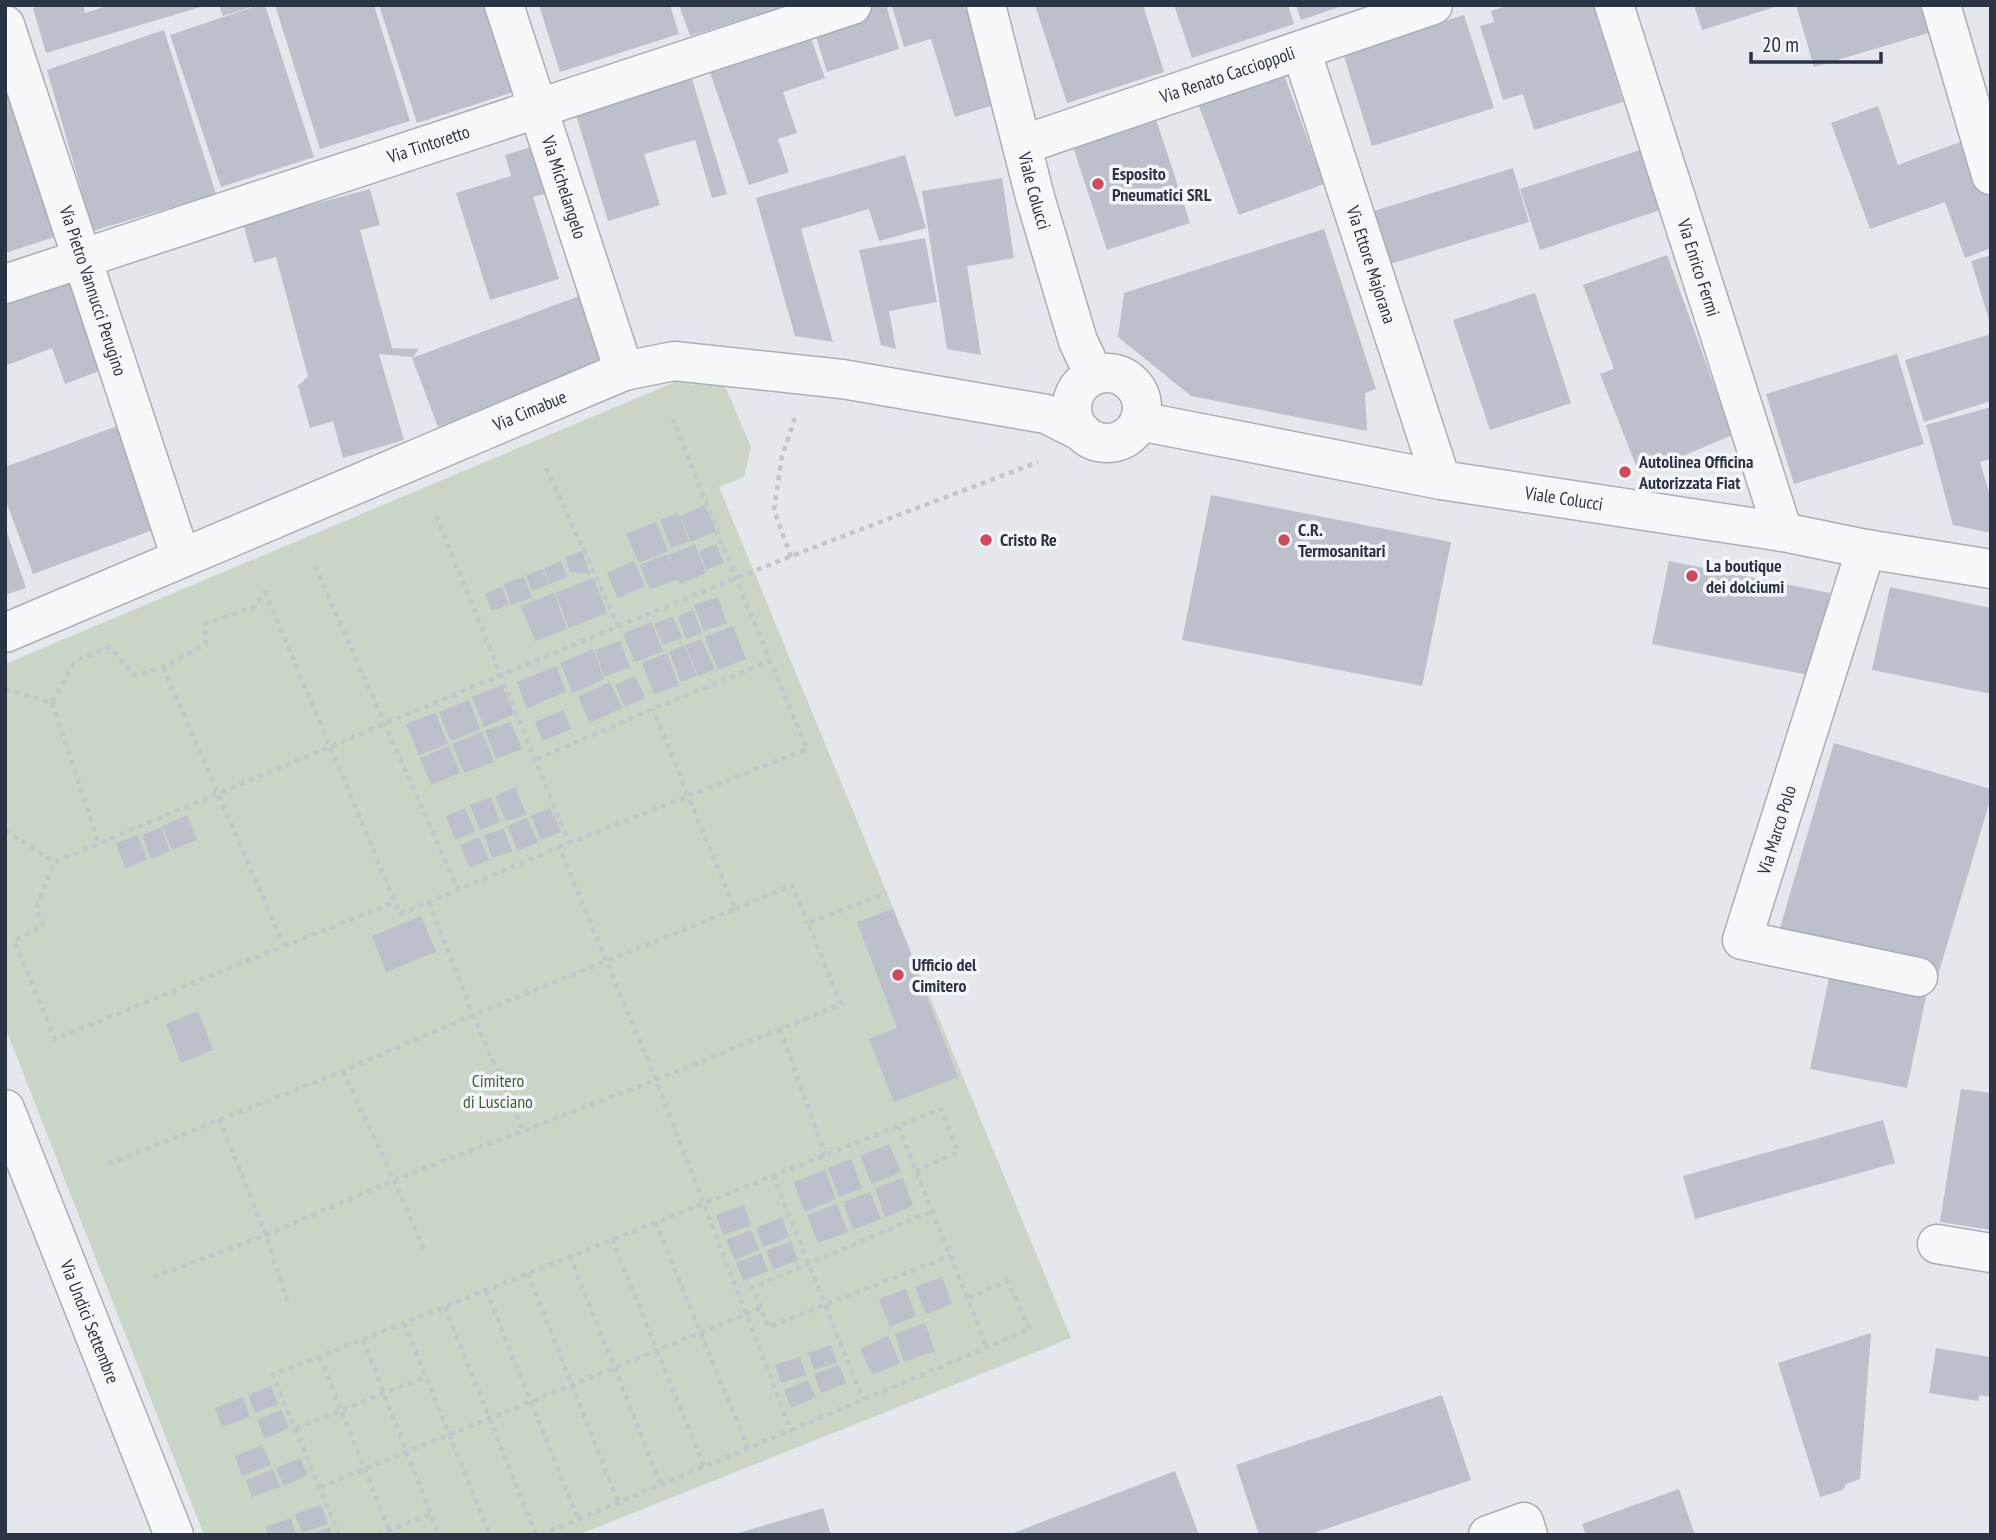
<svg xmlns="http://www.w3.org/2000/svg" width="1996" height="1540" font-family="'PT Sans Narrow',sans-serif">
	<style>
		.green { fill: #c9d6c5 }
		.building { fill: #bbc0ca }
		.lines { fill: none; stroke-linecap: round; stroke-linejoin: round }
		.minor-casing { stroke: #a9aeb7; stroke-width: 41 }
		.path { stroke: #c2c5cb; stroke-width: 4.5; stroke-dasharray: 5 5; stroke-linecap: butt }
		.minor { stroke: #f7f8fa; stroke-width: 38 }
		.poi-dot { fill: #d1495b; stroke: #f4f6f9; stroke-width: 2.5 }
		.labels { text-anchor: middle; stroke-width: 7; stroke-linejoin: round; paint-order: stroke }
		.street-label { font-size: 18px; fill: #2b3445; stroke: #f4f6f9 }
		.poi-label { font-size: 18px; font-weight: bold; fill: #2b3445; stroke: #f4f6f9; text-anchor: start }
		.park-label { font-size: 18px; fill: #3f6138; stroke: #f4f6f9 }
	</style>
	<rect width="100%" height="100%" fill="#e4e7ec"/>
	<polygon class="green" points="720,374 751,447 744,477 719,487 1071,1338 578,1535 204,1535 5,1027 5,664 687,377 691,385"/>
	<g class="building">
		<polygon points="42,5 83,5 85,13 110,5 204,6 46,53 33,8"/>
		<polygon points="219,5 253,5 254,6 223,16"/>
		<polygon points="259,5 265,5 314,157 221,187 170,35"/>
		<polygon points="275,5 374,5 410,121 320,149"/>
		<polygon points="379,5 496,5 523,89 417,123"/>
		<polygon points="539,5 670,5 679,34 560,72"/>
		<polygon points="679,5 785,5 786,6 690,36"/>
		<polygon points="873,5 886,5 899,49 827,72 812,24"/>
		<polygon points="972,5 1000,103 955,117 931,39 904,47 892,6"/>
		<polygon points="1035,5 1143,5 1164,72 1067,103"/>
		<polygon points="1174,5 1288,5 1294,24 1192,58"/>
		<polygon points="1296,5 1341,5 1342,6 1301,20"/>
		<polygon points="1510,5 1593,5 1623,102 1534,130 1523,94 1503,100 1480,26 1494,22 1491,11"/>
		<polygon points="1694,5 1778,5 1778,6 1702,30"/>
		<polygon points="1796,5 1928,5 1935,31 1814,67"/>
		<polygon points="1464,15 1494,108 1372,146 1343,53"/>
		<polygon points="807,27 825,78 783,92 797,133 778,139 789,172 749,185 706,61"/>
		<polygon points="164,30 216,194 93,231 47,70"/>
		<polygon points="1280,64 1324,184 1239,215 1195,95"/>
		<polygon points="692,79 727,194 712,198 695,140 644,154 660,205 608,221 576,115"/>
		<polygon points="5,86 64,234 5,253"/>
		<polygon points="1878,106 1898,165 1968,139 1991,203 1991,248 1965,258 1945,202 1870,229 1831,123"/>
		<polygon points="1152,107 1190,223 1107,250 1069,135"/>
		<polygon points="537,145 551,192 533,197 559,279 490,300 456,193 511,176 505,155"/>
		<polygon points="1640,150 1660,210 1540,250 1520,189"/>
		<polygon points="905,155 926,228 879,241 869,209 801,229 833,342 795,336 756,198"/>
		<polygon points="1513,168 1529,222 1390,264 1374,211"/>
		<polygon points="1002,178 1014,258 967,266 981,355 947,349 922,191"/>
		<polygon points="370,189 380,225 360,230 392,348 419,349 413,357 379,354 404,440 343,458 333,421 310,428 298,386 308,376 276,257 254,263 243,223"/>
		<polygon points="1324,229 1376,389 1365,393 1367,431 1191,396 1118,337 1124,293"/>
		<polygon points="925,238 937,302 889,311 896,349 881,345 859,250"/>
		<polygon points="1667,255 1732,435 1683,456 1637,468 1600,374 1614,369 1583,285"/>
		<polygon points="1991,255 1991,323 1990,323 1971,261"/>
		<polygon points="78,266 115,365 65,384 52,348 5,366 5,293"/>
		<polygon points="590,292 616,361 438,427 412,358"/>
		<polygon points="1535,293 1571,403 1490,430 1453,320"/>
		<polygon points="1991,334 1991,401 1924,422 1905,360"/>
		<polygon points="1897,354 1924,444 1794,484 1766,394"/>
		<polygon points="1991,407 1991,459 1980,462 1991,499 1991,533 1953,525 1926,425"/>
		<polygon points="123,424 161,527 33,574 5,498 5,467"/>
		<polygon points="1211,495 1451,542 1422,686 1182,640"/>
		<polygon points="705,505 716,531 691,542 680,516"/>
		<polygon points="678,513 689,541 671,548 660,520"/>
		<polygon points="656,522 668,551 639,563 626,534"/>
		<polygon points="5,527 26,588 5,595"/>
		<polygon points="695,544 706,573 680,584 678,579 650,590 640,565 667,554 672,565 669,555"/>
		<polygon points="716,544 724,563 706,570 699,551"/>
		<polygon points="582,551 590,574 570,572 565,557"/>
		<polygon points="561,561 567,577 550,584 544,568"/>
		<polygon points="634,561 645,586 618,598 607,573"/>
		<polygon points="1669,561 1830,593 1813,676 1652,644"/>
		<polygon points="543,569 549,584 532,591 526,575"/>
		<polygon points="524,577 532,598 511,605 504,584"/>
		<polygon points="593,578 607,613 569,628 555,593"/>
		<polygon points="502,586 509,604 492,611 485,594"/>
		<polygon points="1890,587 1991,608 1991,694 1872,670"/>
		<polygon points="554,593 567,629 535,641 521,606"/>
		<polygon points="718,597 727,623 704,631 694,605"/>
		<polygon points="693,610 702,633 686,639 678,616"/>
		<polygon points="673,616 682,638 663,645 654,624"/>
		<polygon points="651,622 663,651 635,662 623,634"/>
		<polygon points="733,626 746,659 718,670 705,637"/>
		<polygon points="701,639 715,669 698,676 685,645"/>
		<polygon points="620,641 630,667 604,677 595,650"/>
		<polygon points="684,645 697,676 681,682 669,652"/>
		<polygon points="593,649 604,679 573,693 560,663"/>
		<polygon points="667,653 679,686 654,694 642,663"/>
		<polygon points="556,666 566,691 527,709 517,682"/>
		<polygon points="635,676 645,698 625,707 615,685"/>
		<polygon points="610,682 622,708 590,723 578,697"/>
		<polygon points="502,685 514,714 484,727 472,697"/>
		<polygon points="469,700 480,729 451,741 439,712"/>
		<polygon points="563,710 571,729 543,741 535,722"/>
		<polygon points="435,713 448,744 419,755 406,724"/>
		<polygon points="511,722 522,749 496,759 485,731"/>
		<polygon points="482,732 494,762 464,773 452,744"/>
		<polygon points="1834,743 1991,789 1991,797 1938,975 1780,928"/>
		<polygon points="449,746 460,773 431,785 420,758"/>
		<polygon points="515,787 526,814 506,822 495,796"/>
		<polygon points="491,797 500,822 480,830 470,805"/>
		<polygon points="465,808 475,832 455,840 446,816"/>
		<polygon points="550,808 561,832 541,840 531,816"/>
		<polygon points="187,815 197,840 172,850 162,826"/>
		<polygon points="527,818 538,842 518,851 507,826"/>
		<polygon points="161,827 170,851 151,859 142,835"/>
		<polygon points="504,829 512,851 492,858 484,835"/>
		<polygon points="138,835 147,860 125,868 116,843"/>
		<polygon points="479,837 489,860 470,868 460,845"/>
		<polygon points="893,909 958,1077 894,1102 869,1039 897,1028 857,922"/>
		<polygon points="421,916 436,952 386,972 372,936"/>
		<polygon points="1830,973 1927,992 1907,1088 1810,1069"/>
		<polygon points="198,1011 213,1050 181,1063 166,1024"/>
		<polygon points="1961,1089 1991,1093 1991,1230 1940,1222"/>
		<polygon points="1883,1120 1895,1163 1695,1219 1683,1176"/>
		<polygon points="889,1144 901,1172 872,1184 860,1156"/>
		<polygon points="851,1159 862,1188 839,1197 828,1168"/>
		<polygon points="825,1170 836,1199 804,1212 794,1182"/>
		<polygon points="903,1178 913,1206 885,1217 875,1188"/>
		<polygon points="870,1192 881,1219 853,1230 843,1202"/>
		<polygon points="837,1204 848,1232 818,1243 807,1215"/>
		<polygon points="744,1205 751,1225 723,1235 716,1215"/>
		<polygon points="782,1217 789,1237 763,1247 756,1228"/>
		<polygon points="751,1230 759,1250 735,1260 726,1240"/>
		<polygon points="791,1241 798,1260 773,1270 766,1251"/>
		<polygon points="761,1253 768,1271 743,1281 736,1263"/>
		<polygon points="942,1277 952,1304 926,1314 915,1287"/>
		<polygon points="906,1289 916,1316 890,1327 879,1299"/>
		<polygon points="925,1323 935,1351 904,1362 895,1334"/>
		<polygon points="1871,1333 1860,1479 1846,1484 1843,1490 1820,1497 1778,1363"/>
		<polygon points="888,1336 900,1363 873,1375 860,1349"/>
		<polygon points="831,1345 837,1363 814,1370 808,1353"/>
		<polygon points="1936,1348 1991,1357 1991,1397 1980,1395 1978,1401 1929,1393"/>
		<polygon points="800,1357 806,1375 781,1383 775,1365"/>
		<polygon points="839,1365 846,1383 821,1393 814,1374"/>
		<polygon points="808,1380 816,1397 791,1408 784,1390"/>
		<polygon points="271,1386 278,1404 255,1413 248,1395"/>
		<polygon points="1442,1395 1471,1480 1308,1535 1259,1535 1236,1465"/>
		<polygon points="243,1397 250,1417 222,1427 215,1408"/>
		<polygon points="281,1410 289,1428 265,1439 257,1420"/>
		<polygon points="262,1445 271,1465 242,1476 235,1456"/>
		<polygon points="300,1458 308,1475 284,1486 276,1468"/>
		<polygon points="273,1469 280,1487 252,1497 246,1480"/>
		<polygon points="1175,1471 1199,1535 1008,1535"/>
		<polygon points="1679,1489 1695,1535 1586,1535 1582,1524"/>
		<polygon points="321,1505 328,1524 302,1533 295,1514"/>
		<polygon points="823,1508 831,1535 735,1535 735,1534"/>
		<polygon points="291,1518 296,1535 268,1535 265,1527"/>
		<polygon points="329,1527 332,1535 311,1535"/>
	</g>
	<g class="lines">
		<g class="minor-casing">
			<g id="minor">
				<path id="s1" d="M504,5l120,366"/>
				<path id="s2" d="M986,5l49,192 43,144 16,34"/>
				<path id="s3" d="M1614,5l169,527"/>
				<polyline points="1941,5 1991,175"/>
				<path id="s4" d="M5,25l176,533"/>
				<path id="s5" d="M1301,50l140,430"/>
				<path id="s6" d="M1022,145l411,-140"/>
				<path id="s7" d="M5,284l847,-279"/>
				<circle cx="1107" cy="408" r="35"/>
				<path id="s8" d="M1139,421l302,59 342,52 83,17 125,20"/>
				<polyline points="1866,549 1742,940 1918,977"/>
				<path id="s9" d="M5,633l619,-262 50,-10 168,18 204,35 36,18"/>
				<path id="s10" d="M5,1109l169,426"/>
				<polyline points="1937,1244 1991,1253"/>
				<polyline points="1488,1535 1524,1522 1528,1535"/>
			</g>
		</g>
		<g class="path">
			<polyline points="546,468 619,627"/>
			<polyline points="436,516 569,843"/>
			<polyline points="791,557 774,510 782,456 794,421 793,414"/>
			<polyline points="315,566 458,889"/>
			<polyline points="265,591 400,914 559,847 656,1080 791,1430 1030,1329 1007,1281 967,1298"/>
			<path d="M163,667l121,279 -229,93 -41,-98 29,-15 -7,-17 18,-47c227,-94 453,-191 680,-283 101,-41 203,-78 304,-117"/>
			<polyline points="5,689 52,703 75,661 110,647 135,676 163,667 206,644 205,624 254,607 264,592"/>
			<polyline points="52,703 99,844"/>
			<polyline points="537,759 653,709 770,661"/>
			<polyline points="5,830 54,862"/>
			<polyline points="559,847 688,796 653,709"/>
			<polyline points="429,902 473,1015 523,1130"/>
			<polyline points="735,909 792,885 808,923"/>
			<polyline points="284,946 395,902"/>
			<polyline points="780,1029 825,1155"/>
			<polyline points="343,1071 394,1180 424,1250"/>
			<polyline points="219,1119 266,1235 289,1306"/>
			<polyline points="898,1126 987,1347"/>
			<polyline points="108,1164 343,1071 473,1015 735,909 688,796 807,749 736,579 673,419"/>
			<polyline points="773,1175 863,1399"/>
			<polyline points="655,1222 748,1448"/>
			<polyline points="612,1239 704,1466"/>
			<polyline points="570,1256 661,1485"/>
			<polyline points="528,1273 618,1502"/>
			<polyline points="153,1277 266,1235 394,1180 656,1080 841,1004 808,923 887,893"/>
			<polyline points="486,1290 578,1519"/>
			<polyline points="445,1307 536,1535"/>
			<polyline points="761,1308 752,1288 932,1211"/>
			<polyline points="404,1323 490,1535"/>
			<polyline points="363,1340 439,1535"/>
			<polyline points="320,1357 391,1535"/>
			<polyline points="296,1428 426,1377"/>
			<polyline points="320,1487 761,1308 768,1327 950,1256"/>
			<polyline points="339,1535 273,1375 941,1109 958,1152 916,1171"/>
			<polyline points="378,1535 431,1514"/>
			<polyline points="541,1535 791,1430"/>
		</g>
		<use href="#minor" class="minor"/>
	</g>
	<g class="poi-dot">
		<circle cx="1098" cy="184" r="7"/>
		<circle cx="1625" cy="472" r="7"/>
		<circle cx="986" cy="540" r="7"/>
		<circle cx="1284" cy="540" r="7"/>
		<circle cx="1692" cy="576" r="7"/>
		<circle cx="898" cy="975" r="7"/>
	</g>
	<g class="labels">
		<g class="street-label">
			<text dy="6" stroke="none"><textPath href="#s6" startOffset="217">Via Renato Caccioppoli</textPath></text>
			<text dy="6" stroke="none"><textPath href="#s7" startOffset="446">Via Tintoretto</textPath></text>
			<text dy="6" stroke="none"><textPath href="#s1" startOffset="192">Via Michelangelo</textPath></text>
			<text dy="6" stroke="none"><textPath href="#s2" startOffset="192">Viale Colucci</textPath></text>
			<text dy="6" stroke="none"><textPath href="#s5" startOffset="226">Via Ettore Majorana</textPath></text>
			<text dy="6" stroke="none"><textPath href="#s3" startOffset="276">Via Enrico Fermi</textPath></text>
			<text dy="6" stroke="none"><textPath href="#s4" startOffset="280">Via Pietro Vannucci Perugino</textPath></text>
			<text dy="6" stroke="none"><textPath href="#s9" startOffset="570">Via Cimabue</textPath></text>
			<text dy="6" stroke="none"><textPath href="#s8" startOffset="432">Viale Colucci</textPath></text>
			<text transform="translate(1777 830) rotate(-73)" y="6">Via Marco Polo</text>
			<text dy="6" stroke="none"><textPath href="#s10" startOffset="229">Via Undici Settembre</textPath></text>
		</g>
		<g class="poi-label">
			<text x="1112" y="180">Esposito<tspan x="1112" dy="21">Pneumatici SRL</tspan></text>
			<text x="1639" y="468">Autolinea Officina<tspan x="1639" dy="21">Autorizzata Fiat</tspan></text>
			<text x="1298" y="536">C.R.<tspan x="1298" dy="21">Termosanitari</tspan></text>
			<text x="1000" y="546">Cristo Re</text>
			<text x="1706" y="572">La boutique<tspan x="1706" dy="21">dei dolciumi</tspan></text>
			<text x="912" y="971">Ufficio del<tspan x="912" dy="21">Cimitero</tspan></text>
		</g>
		<g class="park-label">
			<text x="498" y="1087">Cimitero<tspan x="498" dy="21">di Lusciano</tspan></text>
		</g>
	</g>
	<rect width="1996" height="1540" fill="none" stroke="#2b3445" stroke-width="14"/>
	<path d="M1751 52v10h130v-10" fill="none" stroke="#2b3445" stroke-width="3.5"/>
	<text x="1762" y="52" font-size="21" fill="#2b3445" stroke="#f4f6f9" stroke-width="5" paint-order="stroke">20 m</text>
</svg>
